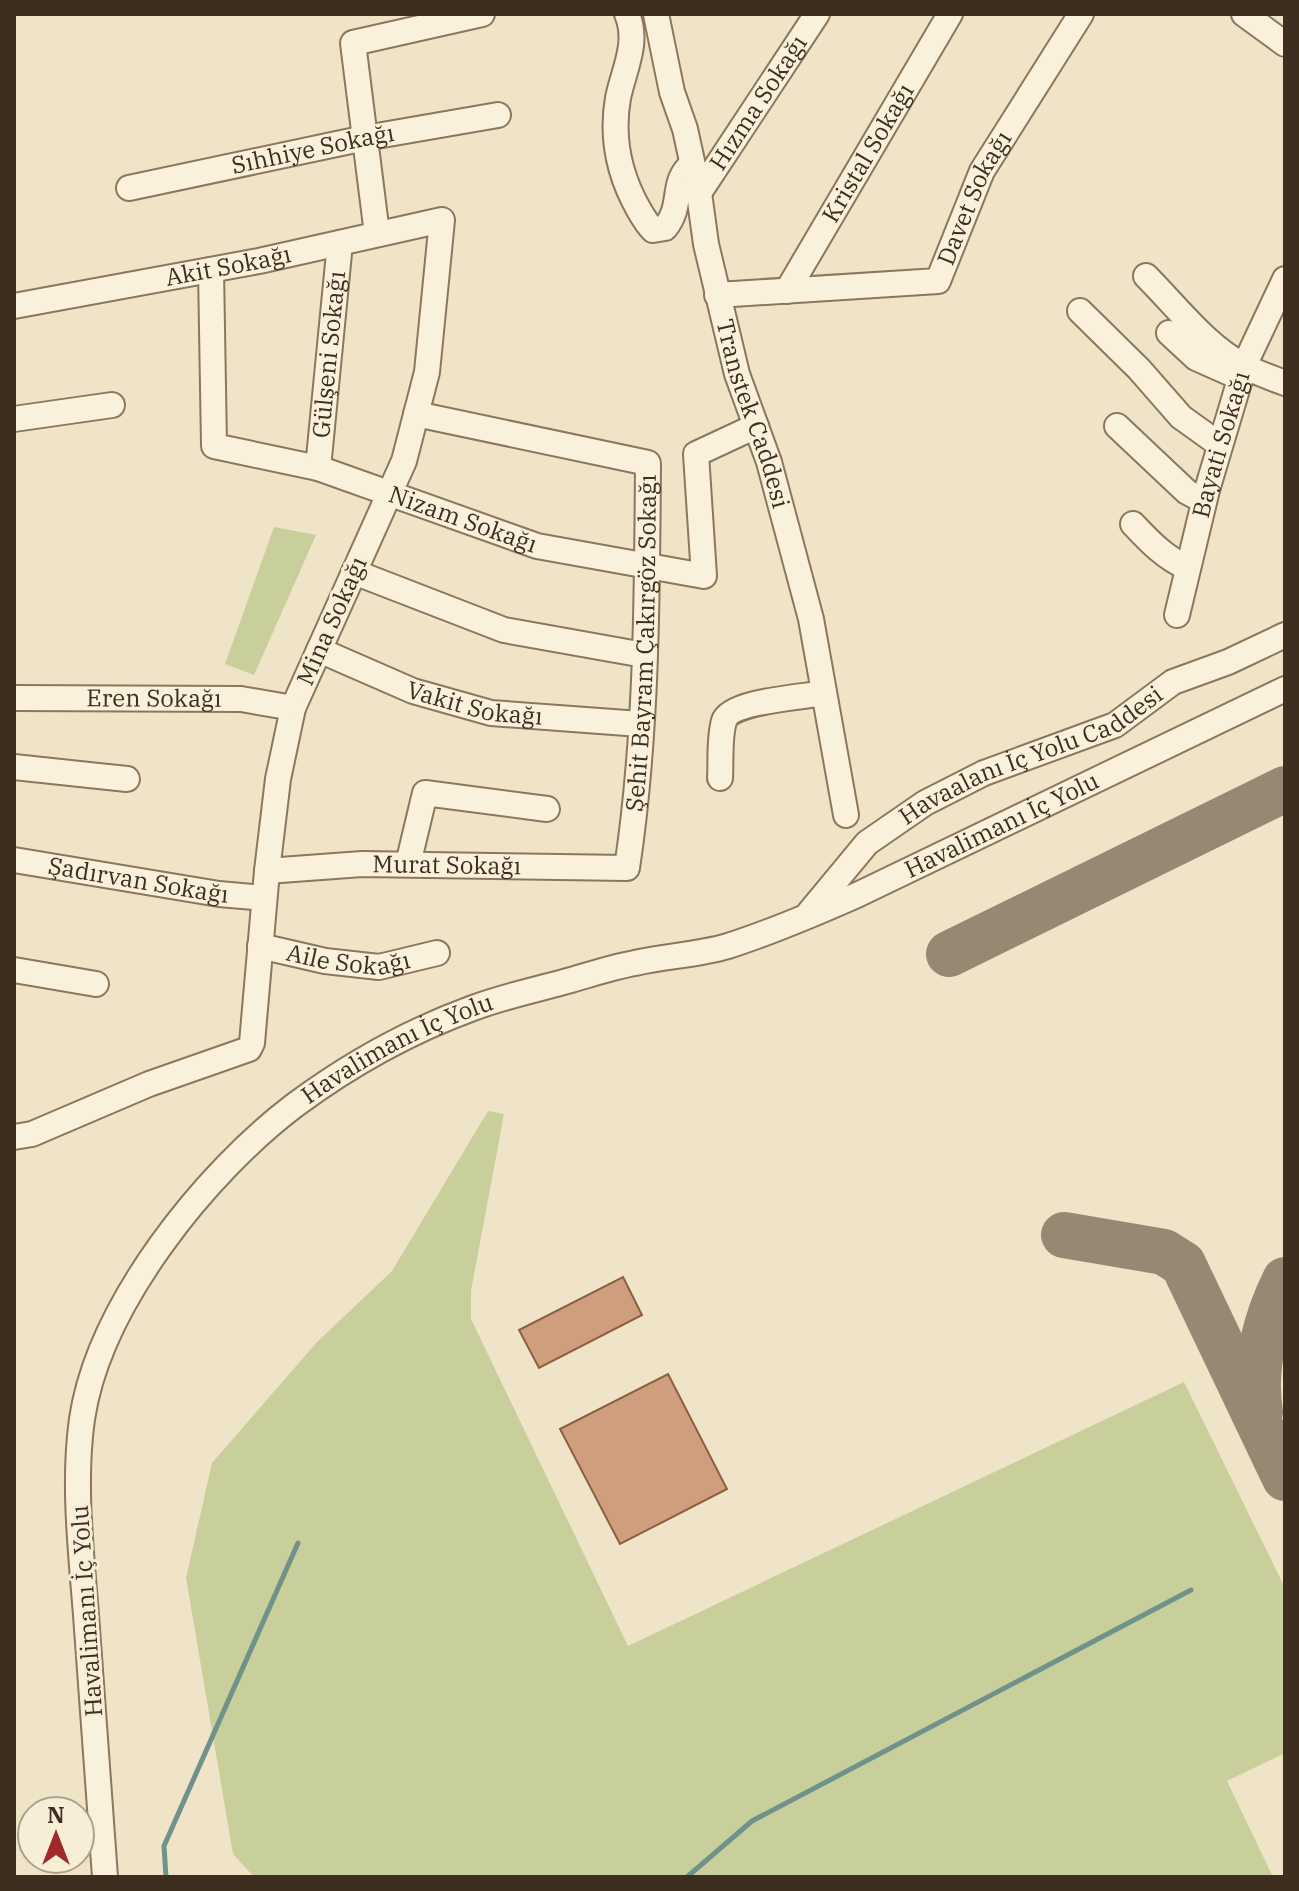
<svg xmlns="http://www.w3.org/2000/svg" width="1299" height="1891" font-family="'IBM Plex Serif',serif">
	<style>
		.green { fill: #c9cf9b }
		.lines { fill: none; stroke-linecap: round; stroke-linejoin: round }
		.stream { stroke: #6f938a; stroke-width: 5 }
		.taxiway { stroke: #968974; stroke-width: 46 }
		.building { fill: #cf9f7d; stroke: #8d5f41; stroke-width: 2 }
		.minor-casing { stroke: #8d765c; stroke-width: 28 }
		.minor { stroke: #faf1dc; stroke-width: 24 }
		.labels { text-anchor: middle; stroke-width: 6; stroke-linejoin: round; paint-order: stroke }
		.street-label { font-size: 24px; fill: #3d2e20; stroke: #f7eed8 }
	</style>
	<rect width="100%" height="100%" fill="#f0e4c8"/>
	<g class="green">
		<polygon points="274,527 316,535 254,675 225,664"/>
		<polygon points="488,1111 504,1114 471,1291 471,1319 628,1646 1184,1382 1285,1588 1285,1753 1227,1781 1273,1877 254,1877 233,1854 186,1578 212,1463 317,1342 392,1271"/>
	</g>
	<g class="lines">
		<g class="stream">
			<polyline points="166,1877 164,1846 298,1543"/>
			<polyline points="687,1877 752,1821 1191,1590"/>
		</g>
		<g class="taxiway">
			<polyline points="949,954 1285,789"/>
			<polyline points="1064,1235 1164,1252 1183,1264 1285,1478"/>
			<path d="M1260,1412c-7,-44 5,-92 25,-132"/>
		</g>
	</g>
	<g class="building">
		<polygon points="623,1277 642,1315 539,1368 519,1330"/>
		<polygon points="668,1374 727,1489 620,1544 560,1429"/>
	</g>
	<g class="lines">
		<g class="minor-casing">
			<g id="minor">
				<path d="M627,14c12,29 -3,55 -9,84 -7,40 1,77 21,112 4,7 8,14 14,20l12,-2c19,-23 5,-46 27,-64"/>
				<path id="s1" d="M656,14l16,78 13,37 14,64 7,51 31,130 32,88 42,157 35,196"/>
				<polyline points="1244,14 1285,44"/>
				<path id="s2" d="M129,188l236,-50 133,-23"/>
				<path id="s3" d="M699,193l118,-179"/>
				<polyline points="377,234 353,43 482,14"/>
				<path id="s4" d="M211,270l3,176 104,22 219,78 167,30 -8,-122 60,-28"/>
				<path d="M1146,276c31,31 59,69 98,90 13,7 28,12 41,17"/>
				<path id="s5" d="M787,291l163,-277"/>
				<path id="s6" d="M717,295l221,-14 44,-110 99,-157"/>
				<path id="s7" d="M14,306l245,-45 183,-41 -15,152 -23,89 -111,247 -15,71 -11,92 -15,172 -3,6 -100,35 -117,50 -18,3"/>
				<polyline points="1080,311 1139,369 1181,417 1220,445"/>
				<polyline points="1169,333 1196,358 1241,378"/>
				<polyline points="14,419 112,405"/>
				<polyline points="1117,426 1187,492 1204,501"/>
				<path id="s8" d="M318,468l22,-225"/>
				<path d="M1133,524c17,18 32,34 55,44"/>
				<polyline points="354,572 504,630 644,655"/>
				<path id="s9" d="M1177,615l30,-125 37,-124 41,-87"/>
				<path id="s10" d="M319,650l94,41 78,22 149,11"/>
				<path id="s11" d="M14,698l227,1 52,9"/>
				<polyline points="14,767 127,779"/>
				<path d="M720,778c1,-17 -1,-40 4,-57 6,-20 80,-24 100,-28"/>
				<path id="s12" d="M14,860l205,34 45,4"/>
				<polyline points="408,864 425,793 547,809"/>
				<path id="s13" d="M267,871l95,-7 265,4c20,-133 20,-271 21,-405l-232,-49"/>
				<path id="s14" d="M809,913l58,-70 58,-40 59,-30 131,-48 58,-43 55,-20 57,-27"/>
				<path id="s15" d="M260,946l65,15 54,6 58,-14"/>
				<polyline points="14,970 96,984"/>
				<path id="s16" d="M105,1877c-6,-87 -13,-174 -19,-262 -5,-64 -13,-132 -4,-196 17,-114 123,-246 213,-314 54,-40 115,-74 178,-97 32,-12 66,-19 98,-28 21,-6 42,-13 64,-17 30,-7 63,-8 93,-17 44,-14 86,-32 129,-51l428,-206"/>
			</g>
		</g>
		<use href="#minor" class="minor"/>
	</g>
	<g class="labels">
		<g class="street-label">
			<text dy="8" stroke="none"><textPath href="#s3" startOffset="108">Hızma Sokağı</textPath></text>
			<text dy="8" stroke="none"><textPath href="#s2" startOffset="188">Sıhhiye Sokağı</textPath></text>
			<text dy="8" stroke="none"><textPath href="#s5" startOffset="160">Kristal Sokağı</textPath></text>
			<text dy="8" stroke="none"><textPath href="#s6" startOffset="312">Davet Sokağı</textPath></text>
			<text dy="8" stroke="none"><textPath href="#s7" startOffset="218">Akit Sokağı</textPath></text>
			<text dy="8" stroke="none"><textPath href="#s8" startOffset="114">Gülşeni Sokağı</textPath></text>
			<text dy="8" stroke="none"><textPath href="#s1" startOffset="412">Transtek Caddesi</textPath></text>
			<text dy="8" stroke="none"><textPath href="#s9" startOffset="176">Bayati Sokağı</textPath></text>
			<text dy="8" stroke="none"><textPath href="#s4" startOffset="436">Nizam Sokağı</textPath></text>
			<text transform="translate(332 621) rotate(-66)" y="8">Mina Sokağı</text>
			<text dy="8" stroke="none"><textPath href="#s13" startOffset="586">Şehit Bayram Çakırgöz Sokağı</textPath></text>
			<text dy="8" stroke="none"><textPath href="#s11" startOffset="140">Eren Sokağı</textPath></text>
			<text dy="8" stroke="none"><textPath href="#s10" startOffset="166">Vakit Sokağı</textPath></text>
			<text dy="8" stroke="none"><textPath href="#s14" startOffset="278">Havaalanı İç Yolu Caddesi</textPath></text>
			<text dy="8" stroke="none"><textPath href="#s16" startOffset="1612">Havalimanı İç Yolu</textPath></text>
			<text dy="8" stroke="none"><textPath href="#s13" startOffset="180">Murat Sokağı</textPath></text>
			<text dy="8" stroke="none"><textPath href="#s12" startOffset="126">Şadırvan Sokağı</textPath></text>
			<text dy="8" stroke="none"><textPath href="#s15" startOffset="90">Aile Sokağı</textPath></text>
			<text dy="8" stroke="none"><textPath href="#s16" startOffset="964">Havalimanı İç Yolu</textPath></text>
			<text transform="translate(87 1611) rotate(-94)" y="8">Havalimanı İç Yolu</text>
		</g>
	</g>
	<rect width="1299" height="1891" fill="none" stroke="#3d2e20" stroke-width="32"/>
	<g transform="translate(56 1835)"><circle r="38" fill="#f7eed8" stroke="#ada18e" stroke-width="2"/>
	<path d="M0-6L14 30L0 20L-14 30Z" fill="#9e2a2b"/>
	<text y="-12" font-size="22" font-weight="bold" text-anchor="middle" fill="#3d2e20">N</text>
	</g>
</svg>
